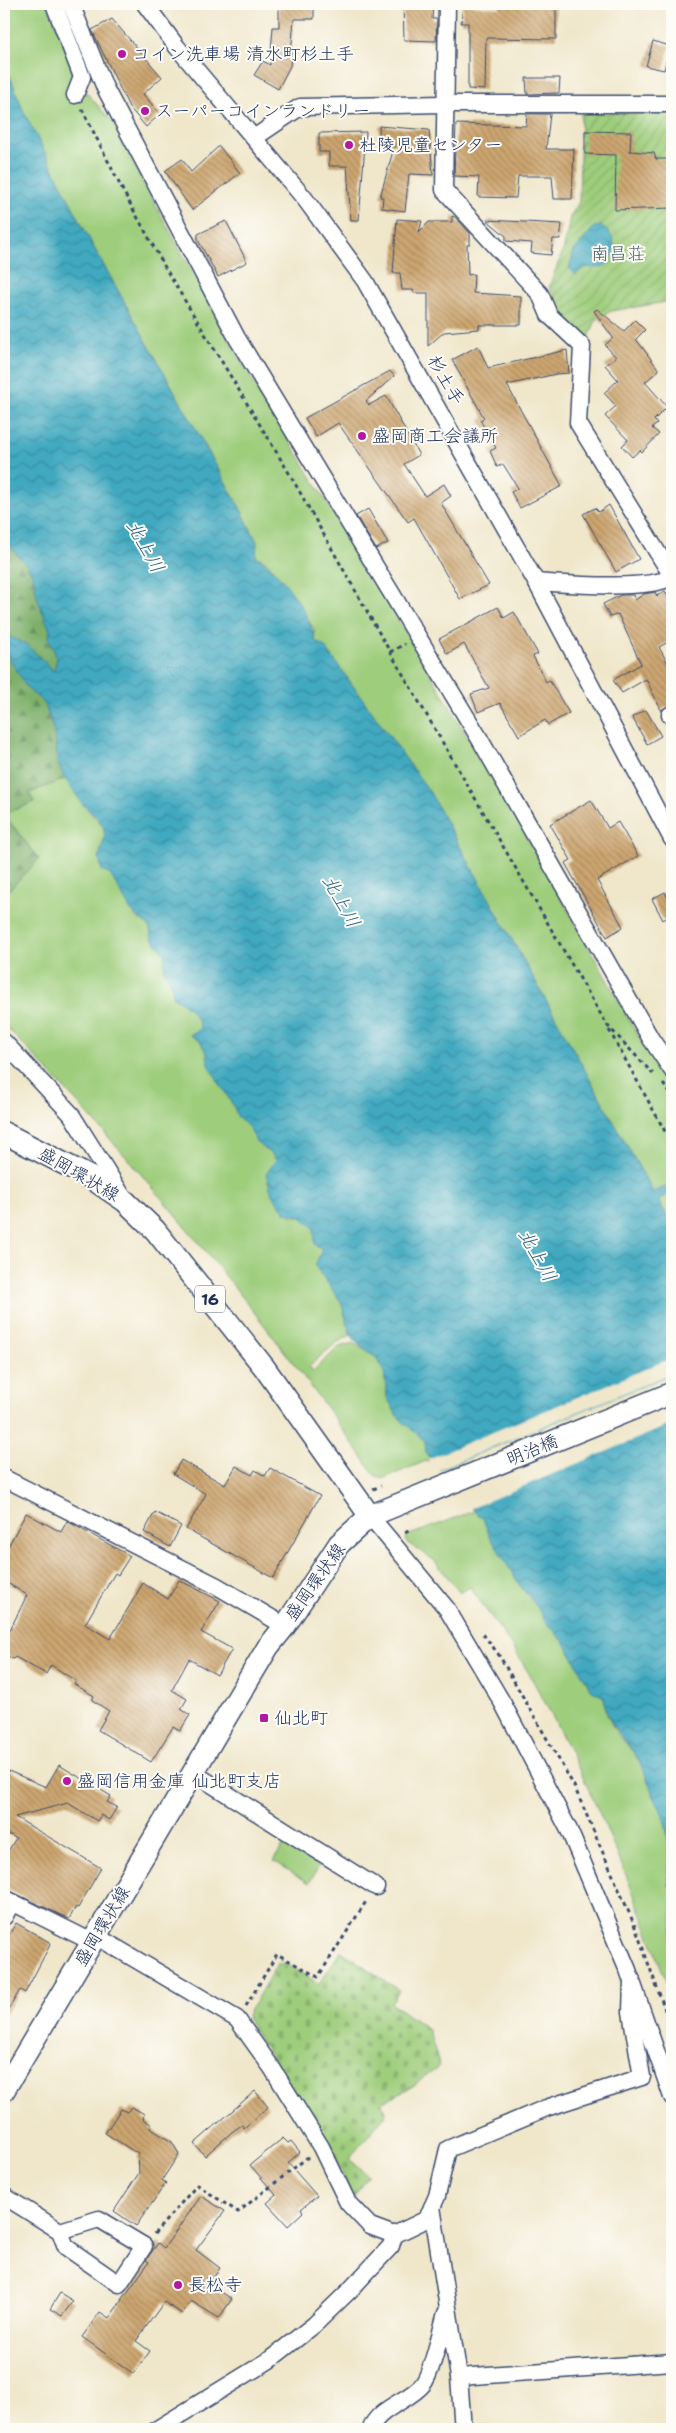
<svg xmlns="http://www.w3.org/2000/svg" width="676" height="2433" font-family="'Shantell Sans','Klee One',sans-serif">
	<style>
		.green { fill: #9ecd7b; stroke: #5c7e6c }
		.forest { fill: url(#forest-firs); stroke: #4c7064 }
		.cemetery { fill: url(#cemetery-stones); stroke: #5c7e6c }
		.garden { fill: url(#garden-furrows); stroke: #5c7e6c }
		.water { fill: url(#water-waves); stroke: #2e6c8f }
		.pier { fill: #f0e7cb }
		.building { fill: url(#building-back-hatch) }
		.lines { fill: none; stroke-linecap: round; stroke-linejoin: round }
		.minor-casing { stroke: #3b4b6e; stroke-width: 19 }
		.major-casing { stroke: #3b4b6e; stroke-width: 24 }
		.path { stroke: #3b4b6e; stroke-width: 3; stroke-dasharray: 4 4; stroke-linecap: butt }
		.minor { stroke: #fff; stroke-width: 16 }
		.major { stroke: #fff; stroke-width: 21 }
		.poi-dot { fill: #b5179e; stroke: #fdfcf7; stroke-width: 2 }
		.labels { text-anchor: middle; stroke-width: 4; stroke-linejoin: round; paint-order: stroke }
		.shield { fill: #fdfcf7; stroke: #5f6c8c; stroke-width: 1 }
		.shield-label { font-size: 16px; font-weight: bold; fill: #1b2f5e }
		.poi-label { font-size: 18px; fill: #1b2f5e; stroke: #fdfcf7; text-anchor: start }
		.park-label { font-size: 18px; fill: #425e67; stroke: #fdfcf7 }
		.street-label { font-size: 18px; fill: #1b2f5e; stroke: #fdfcf7 }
		.water-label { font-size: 19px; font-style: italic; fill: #2a6085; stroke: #fdfcf7 }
	</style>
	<defs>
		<pattern id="forest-firs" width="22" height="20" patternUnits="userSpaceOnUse" patternTransform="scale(1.25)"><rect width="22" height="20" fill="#7eb06b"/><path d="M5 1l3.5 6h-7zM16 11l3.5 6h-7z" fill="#66905b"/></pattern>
		<pattern id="cemetery-stones" width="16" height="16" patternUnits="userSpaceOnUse" patternTransform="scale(1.25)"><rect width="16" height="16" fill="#9ecd7b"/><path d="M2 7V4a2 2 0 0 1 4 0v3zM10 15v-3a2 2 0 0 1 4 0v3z" fill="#88b06d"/></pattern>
		<pattern id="garden-furrows" width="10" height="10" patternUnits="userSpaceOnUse" patternTransform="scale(1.25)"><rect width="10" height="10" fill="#9ecd7b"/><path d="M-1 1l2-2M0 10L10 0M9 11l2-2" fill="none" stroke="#88b06d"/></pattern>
		<pattern id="water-waves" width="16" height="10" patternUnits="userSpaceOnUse" patternTransform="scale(1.25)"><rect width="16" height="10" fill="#40a9c0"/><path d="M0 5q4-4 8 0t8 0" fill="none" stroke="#358a9f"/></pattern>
		<pattern id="building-back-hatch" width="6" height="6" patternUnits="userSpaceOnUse" patternTransform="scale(1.25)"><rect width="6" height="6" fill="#cda670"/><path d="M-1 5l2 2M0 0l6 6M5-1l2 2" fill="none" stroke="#a6885f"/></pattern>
	</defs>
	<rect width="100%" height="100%" fill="#fdfcf7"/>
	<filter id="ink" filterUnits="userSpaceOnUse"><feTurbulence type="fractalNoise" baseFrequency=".02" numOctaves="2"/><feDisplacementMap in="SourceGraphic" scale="10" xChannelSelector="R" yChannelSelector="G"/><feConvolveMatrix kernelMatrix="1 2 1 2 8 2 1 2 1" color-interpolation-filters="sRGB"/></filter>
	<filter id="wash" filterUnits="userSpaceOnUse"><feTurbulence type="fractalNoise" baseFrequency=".0096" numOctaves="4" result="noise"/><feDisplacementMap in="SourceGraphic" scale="20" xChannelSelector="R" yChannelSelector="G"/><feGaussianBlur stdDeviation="1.12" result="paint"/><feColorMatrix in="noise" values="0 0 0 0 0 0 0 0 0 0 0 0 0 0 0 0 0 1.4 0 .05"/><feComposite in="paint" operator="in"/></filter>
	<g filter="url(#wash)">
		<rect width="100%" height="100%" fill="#f0e7cb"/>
		<g class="green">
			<polygon points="4,4 47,4 85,91 116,126 138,173 244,366 414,646 526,836 642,1042 672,1086 672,1184 653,1192 429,791 325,647 315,641 314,629 268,563 256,556 257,542 240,508 93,246 23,110 4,61"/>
			<path d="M65,779c8,9 13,19 21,29 7,9 19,13 19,28 0,15 -7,16 -3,34l8,4 26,43 13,9 3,12 13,16 -1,16 8,15 1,12c11,6 25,18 28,31l-11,7 10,6 7,12 1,11 26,43 4,11 10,7 15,24 9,5 4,6 15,56h9l14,12 1,16 7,5c-5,20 14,37 20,55 3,10 5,21 9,31l-15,8 -27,23 4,5 26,-24 14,-4 24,15 7,13 3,26 10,19 28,25 1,12 5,6 -49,20 -7,-4c-113,-160 -235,-311 -371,-450v-130l35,-36 -35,-45 30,-12 -5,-9z"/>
			<polygon points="672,1192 672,1224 659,1202 661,1198"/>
			<path d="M474,1511l9,7 6,17 32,52 17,21 6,12 21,23 26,47 13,7 2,16 5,10 7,12 16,18 11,20 19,43 6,36 -1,33 3,5v109c-38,-113 -85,-223 -144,-327 -17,-30 -39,-57 -58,-85l-10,6 -26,-33 -28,-18 1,-6z"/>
			<polygon points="284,1844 319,1866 309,1883 274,1861"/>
		</g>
		<g class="forest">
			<polygon points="4,540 27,565 33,576 38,600 50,630 49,638 57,658 54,672 26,644 21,676 27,688 45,704 54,732 58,764 65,779 29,793 34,802 4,814"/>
			<polygon points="4,816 39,859 4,895"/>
		</g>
		<polygon class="cemetery" points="341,1951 399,1990 391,2003 428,2029 440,2066 413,2086 381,2103 386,2114 349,2159 368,2175 353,2198 334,2154 249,2023 247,2015 277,1964 285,1963 319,1984"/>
		<polygon class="garden" points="581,113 672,113 672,301 611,311 596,320 587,342 559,312 549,287 564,248 570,217 579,202"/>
		<g class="water">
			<path d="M4,61l19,49 70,136 147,262 17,34 -1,14c23,13 56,59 59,85l10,6 104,144 224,401 19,-8v8l-11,6 -2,4 13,22v666l-3,-5c0,-23 3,-47 -6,-69 -2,-7 -7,-14 -10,-21 -6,-14 -9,-29 -19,-42 -14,-19 -28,-31 -30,-56l-13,-7 -26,-47 -21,-23 -6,-12 -17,-21 -32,-52 -6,-17 -9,-7 -48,-58 -1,-12 -28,-25 -4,-8 -6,-11 -3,-26 -7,-13 -18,-13 -8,-10 -10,-33 -26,-36 7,-17 -7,-5 -1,-16 -14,-12 -14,-3 -14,-18 -6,-21 10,-14 -4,-6 -15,-11 -9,-17 -10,-8 -4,-11 -26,-43 -1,-11 -7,-12 -10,-6 10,-7c-2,-13 -16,-25 -27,-31l-1,-12 -8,-15 1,-16 -13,-16 -3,-12 -18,-15 -21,-37 -8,-3 -3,-14 6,-21 -2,-10 -5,-8 -14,-12 -19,-27 -7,-15 -4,-32 -9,-28 -18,-16 -19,-32 -3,-13 3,-7 18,8 28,27 3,-13 -8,-20 1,-8 -12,-30 -5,-24 -6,-11 -23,-25z"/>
			<path d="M602,226c14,9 17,29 3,40 -6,4 -14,0 -20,2 -4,1 -6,5 -10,7l-6,-7 5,-17 20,-24z"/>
		</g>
		<g class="pier">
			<polygon points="672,1358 672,1373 437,1470 428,1459"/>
			<polygon points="672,1374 672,1424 469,1509 438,1471"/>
		</g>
		<g id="blocks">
			<g class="building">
				<polygon points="279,4 314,4 314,19 294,19 290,66 278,89 254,75 263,61 270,65 273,27 279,27"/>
				<polygon points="403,4 433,4 432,19 437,19 436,41 404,40"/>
				<polygon points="463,4 500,8 500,5 556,5 556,39 486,38 485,90 468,89 468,23 461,23"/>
				<polygon points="112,19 162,77 143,94 160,114 146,127 129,107 92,30"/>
				<polygon points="653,41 670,46 664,70 646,66"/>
				<polygon points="526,78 560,78 559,93 527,94"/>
				<polygon points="527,114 550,114 546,149 574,149 572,199 554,199 552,176 518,176 516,198 478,197 479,177 454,176 456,124 526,126"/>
				<polygon points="379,126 429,130 433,175 409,174 405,211 382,208 383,197 380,197 395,144 380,144"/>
				<polygon points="585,131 631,132 630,151 654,153 656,159 672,159 672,208 615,210 616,155 585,154"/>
				<polygon points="366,132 359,220 351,220 347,166 329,166 329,152 319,152 319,133"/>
				<polygon points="219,146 240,173 192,210 165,171 182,159 191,172"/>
				<polygon points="452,216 455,217 470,233 470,244 467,245 468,275 474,274 473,293 521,296 521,325 479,325 479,329 444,332 428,346 428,293 414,293 413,290 402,290 400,273 393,273 397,219 422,221 419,232 429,222 452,222"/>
				<polygon points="487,220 562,224 560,239 553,239 551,255 531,253 532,243 506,241 506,236"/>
				<polygon points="226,221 247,262 218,277 198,240 198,234"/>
				<polygon points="597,309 624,331 635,320 645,330 636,339 659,370 645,382 667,407 654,420 657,424 652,428 659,434 642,452 640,450 632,457 622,446 628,440 605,416 616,406 604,393 618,380 605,365 616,357 605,345 613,338 594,311"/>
				<polygon points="478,346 488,368 567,350 569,373 556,374 507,385 562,486 520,508 511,492 518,488 503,464 497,467 490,451 496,448 480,420 484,418 452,360"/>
				<polygon points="390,371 394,376 366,401 369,405 386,396 419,455 404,464 425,496 444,484 451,496 441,503 489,585 460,599 414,518 408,522 338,423 316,437 305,418"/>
				<polygon points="609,505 639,559 616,572 583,514 595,508 599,512"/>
				<polygon points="368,509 388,543 376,549 356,516"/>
				<polygon points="665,591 672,604 672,640 659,647 672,671 672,704 661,710 646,679 622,693 613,680 641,664 618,614 610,617 603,604 621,595 633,595 635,600 644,594 655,592 657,596"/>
				<polygon points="498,607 504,618 514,612 538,654 533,656 546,682 549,680 569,713 548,725 545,720 519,736 500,703 478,712 471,694 489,688 464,644 447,654 439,639"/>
				<polygon points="646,710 661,736 647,744 632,717"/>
				<polygon points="591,800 608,828 618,822 638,856 597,880 623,927 607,937 565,863 571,860 550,824"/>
				<polygon points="665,892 672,907 672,915 663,920 652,899"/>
				<polygon points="181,1460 225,1485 236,1466 252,1475 255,1470 265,1476 270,1468 320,1496 273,1578 186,1529 206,1494 173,1474"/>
				<polygon points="155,1512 181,1526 170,1547 144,1532"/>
				<polygon points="26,1513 61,1532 67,1521 130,1556 118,1575 115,1573 85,1624 110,1639 143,1583 168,1599 179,1580 220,1601 201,1632 232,1649 217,1675 189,1659 172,1690 187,1699 181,1709 190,1715 180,1731 173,1727 151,1762 98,1730 109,1711 92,1700 94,1696 74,1684 76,1681 51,1665 46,1674 15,1657 13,1659 4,1654 4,1642 27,1595 4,1581 4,1554"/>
				<polygon points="59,1765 111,1796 107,1802 117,1807 109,1820 101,1815 97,1821 68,1803 15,1817 101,1868 78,1908 76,1907 69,1919 4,1888 4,1858 16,1838 4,1832 4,1769 46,1787"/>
				<polygon points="16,1923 51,1943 25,1993 20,1990 4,2017 4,1943"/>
				<polygon points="255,2091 268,2107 244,2128 242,2125 233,2131 205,2156 194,2144"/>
				<polygon points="132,2107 144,2114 143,2119 152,2125 150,2128 172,2142 179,2154 162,2180 166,2183 136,2226 114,2211 139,2173 138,2154 105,2133 121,2109 127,2112"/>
				<polygon points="283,2138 288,2143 291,2141 300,2152 288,2163 317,2196 301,2209 303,2212 288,2226 267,2203 276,2195 250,2165"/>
				<polygon points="201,2196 225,2211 196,2250 220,2268 209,2284 232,2299 219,2318 191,2301 182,2314 164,2302 136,2341 150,2351 134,2374 82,2337 100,2312 109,2318 149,2262 146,2260 158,2243 164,2248"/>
				<polygon points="60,2293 73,2301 62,2316 50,2309"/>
			</g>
		</g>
	</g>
	<g filter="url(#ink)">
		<use href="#blocks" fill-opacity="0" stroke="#3b4b6e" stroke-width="1"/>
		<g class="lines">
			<g class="minor-casing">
				<g id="minor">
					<polyline points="54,4 82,77 75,95"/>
					<polyline points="71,4 105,88 237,338 478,736 651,1039 672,1070"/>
					<polyline points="145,4 177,47 305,199 365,281 536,582 672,839"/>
					<polyline points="447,4 444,190 540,294 549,315 582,346 578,423 672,576"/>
					<polyline points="254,138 300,107 443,104 672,104"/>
					<path d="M536,582c31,2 111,9 136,-5"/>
					<polyline points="670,715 672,714"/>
					<polyline points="4,1042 71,1114 123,1197"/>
					<polyline points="4,1478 217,1586 285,1626"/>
					<polyline points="370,1516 447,1609 502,1702 569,1830 628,1970 672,2097"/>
					<polyline points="192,1772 376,1887"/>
					<polyline points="4,1898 92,1942"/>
					<polyline points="4,1917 12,1902"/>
					<polyline points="96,1936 237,2019 272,2068 321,2147 348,2203 370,2226 394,2235 427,2219 437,2196 448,2149 546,2108 642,2077 631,2012 632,1980"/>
					<polyline points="4,2196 60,2231 66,2247 119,2284 144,2246 99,2219 60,2231"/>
					<polyline points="432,2207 459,2377 463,2429"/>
					<polyline points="459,2377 672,2362"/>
					<polyline points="157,2429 268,2361 314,2325 350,2290 391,2246 394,2235"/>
					<path d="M371,2429c6,-21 39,-28 52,-45 9,-11 18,-54 23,-71"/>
				</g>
			</g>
			<g class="major-casing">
				<g id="major">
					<polyline points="4,1133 88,1176 125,1201 155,1230 264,1367 370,1516"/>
					<polyline points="4,2090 268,1647 285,1626 339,1544 370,1516 672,1393"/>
				</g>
			</g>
			<g class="path">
				<polyline points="82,109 123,191 167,271 289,473 390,652 607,1025 653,1074"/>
				<polyline points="390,652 405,644"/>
				<polyline points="609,1030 672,1144"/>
				<polyline points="663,1084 672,1095"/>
				<polyline points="373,1489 381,1486"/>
				<polyline points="405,1532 412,1528"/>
				<polyline points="483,1634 499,1655 574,1786 634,1924 672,2029"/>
				<polyline points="246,2006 277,1954 318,1977 367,1900"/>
				<polyline points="154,2234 197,2185 238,2212 308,2157"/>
			</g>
			<use href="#minor" class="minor"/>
			<use href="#major" class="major"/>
		</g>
	</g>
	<g class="poi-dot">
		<circle cx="122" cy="54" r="5"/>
		<circle cx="145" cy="111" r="5"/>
		<circle cx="349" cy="145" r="5"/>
		<circle cx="362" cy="436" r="5"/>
		<rect x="259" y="1713" width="10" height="10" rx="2.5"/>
		<circle cx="67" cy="1781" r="5"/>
		<circle cx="178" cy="2285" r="5"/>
	</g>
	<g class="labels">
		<rect class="shield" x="195" y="1285.5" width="30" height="27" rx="4"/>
		<g class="shield-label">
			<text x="210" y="1305">16</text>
		</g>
		<g class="poi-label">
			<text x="132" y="60">コイン洗車場 清水町杉土手</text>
			<text x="155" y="117">スーパーコインランドリー</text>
			<text x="359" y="151">杜陵児童センター</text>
			<text x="372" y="442">盛岡商工会議所</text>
			<text x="274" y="1724">仙北町</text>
			<text x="77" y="1787">盛岡信用金庫 仙北町支店</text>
			<text x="188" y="2291">長松寺</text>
		</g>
		<g class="park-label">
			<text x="618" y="260">南昌荘</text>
		</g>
		<g class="street-label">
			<text transform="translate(446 380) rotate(60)" y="6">杉土手</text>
			<text transform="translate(79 1174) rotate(30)" y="6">盛岡環状線</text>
			<text transform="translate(532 1450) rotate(-22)" y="6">明治橋</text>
			<text transform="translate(315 1582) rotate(-55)" y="6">盛岡環状線</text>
			<text transform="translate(102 1926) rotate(-59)" y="6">盛岡環状線</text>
		</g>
		<g class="water-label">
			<text transform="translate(146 546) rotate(61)" y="7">北上川</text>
			<text transform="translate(342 901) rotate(61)" y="7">北上川</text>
			<text transform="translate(538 1255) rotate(61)" y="7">北上川</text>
		</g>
	</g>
	<rect width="676" height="2433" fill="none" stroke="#fdfcf7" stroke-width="20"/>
</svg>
